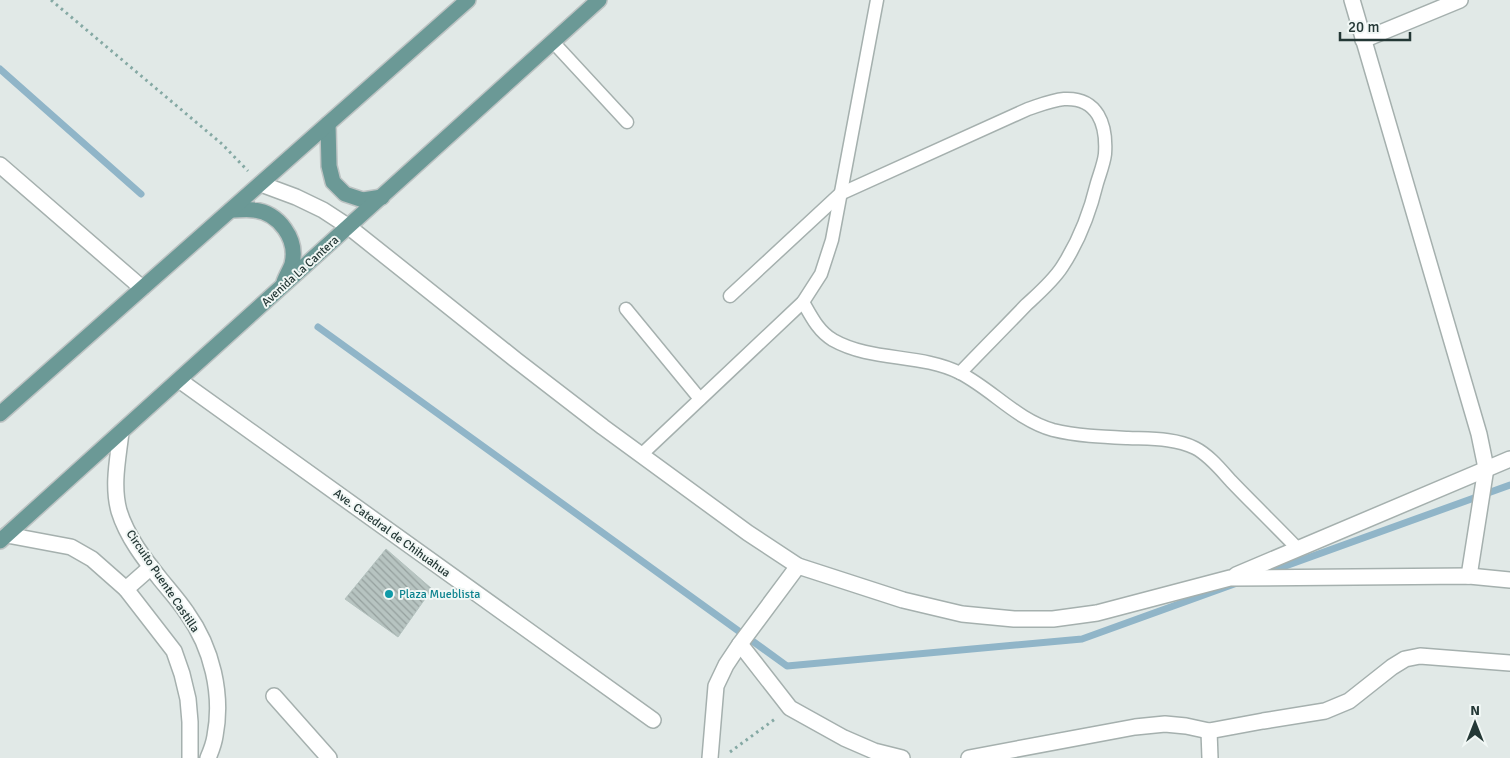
<svg xmlns="http://www.w3.org/2000/svg" width="1510" height="758" font-family="Signika,sans-serif">
	<style>
		.lines { fill: none; stroke-linecap: round; stroke-linejoin: round }
		.stream { stroke: #90b5c8; stroke-width: 7 }
		.building { fill: url(#building-back-hatch); stroke: #b4c2bf }
		.service-casing { stroke: #a5b0ae; stroke-width: 15 }
		.minor-casing { stroke: #a5b0ae; stroke-width: 18 }
		.primary-casing { stroke: #bdc3c3; stroke-width: 18 }
		.path { stroke: #85a9a4; stroke-width: 3; stroke-dasharray: 2.5 4; stroke-linecap: butt }
		.service { stroke: #fff; stroke-width: 12 }
		.minor { stroke: #fff; stroke-width: 15 }
		.primary { stroke: #6b9996; stroke-width: 15 }
		.culture-dot { fill: #0f9aa8; stroke: #f1f7f5; stroke-width: 2 }
		.labels { text-anchor: middle; stroke-width: 4; stroke-linejoin: round; paint-order: stroke }
		.street-label { font-size: 12px; fill: #243836; stroke: #f1f7f5 }
		.culture-label { font-size: 12px; fill: #0d838f; stroke: #f1f7f5; text-anchor: start }
	</style>
	<defs>
		<pattern id="building-back-hatch" width="6" height="6" patternUnits="userSpaceOnUse" patternTransform="scale(1.25)"><rect width="6" height="6" fill="#b7c4c1"/><path d="M-1 5l2 2M0 0l6 6M5-1l2 2" fill="none" stroke="#95a09e"/></pattern>
	</defs>
	<rect width="100%" height="100%" fill="#e1e9e7"/>
	<g class="lines">
		<g class="stream">
			<polyline points="0,69 141,194"/>
			<polyline points="318,327 787,666 1082,639 1237,583"/>
			<polyline points="1266,573 1510,485"/>
		</g>
	</g>
	<polygon class="building" points="386,549 432,589 398,637 345,599"/>
	<g class="lines">
		<g class="service-casing">
			<g id="service">
				<polyline points="553,42 627,122"/>
				<path d="M730,296l110,-102 188,-85c12,-4 24,-9 36,-10 34,-2 43,26 41,55 -1,9 -5,19 -8,29 -7,29 -18,58 -35,84 -9,14 -23,26 -36,38 -22,23 -44,45 -66,68"/>
				<path d="M803,302c8,14 15,29 30,38 39,22 87,13 127,33 33,17 57,47 93,57 24,6 51,7 75,8 23,1 47,0 67,10 14,7 26,22 36,33 22,23 45,45 67,68"/>
				<polyline points="626,309 700,399"/>
				<polyline points="641,455 803,302 821,274 832,240 877,0"/>
			</g>
		</g>
		<g class="minor-casing">
			<g id="minor">
				<polyline points="1352,0 1479,434 1486,468 1469,576"/>
				<polyline points="1363,40 1460,0"/>
				<polyline points="0,165 142,288"/>
				<polyline points="261,184 296,197 323,210 349,227 516,360 603,427 748,533 798,566 903,600 962,614 1014,619 1053,619 1097,613 1230,578 1469,576 1510,580"/>
				<polyline points="179,380 653,720"/>
				<path d="M121,432c-3,27 -9,53 -2,79 8,26 26,49 42,69 9,11 18,21 26,33 25,35 36,81 28,123 -1,7 -4,15 -7,22"/>
				<polyline points="7,535 71,547 92,559 126,589 174,651 182,674 188,699 190,722 190,758"/>
				<polyline points="1236,575 1510,459"/>
				<polyline points="126,589 151,567"/>
				<polyline points="740,644 790,708 844,738 874,751 902,758"/>
				<polyline points="274,696 329,758"/>
				<polyline points="1209,731 1210,758"/>
				<polyline points="710,758 716,686 726,665 740,644 798,566"/>
				<polyline points="969,758 1135,727 1165,724 1186,726 1209,731 1263,721 1325,711 1349,701 1392,667 1405,659 1420,656 1510,663"/>
			</g>
		</g>
		<g class="primary-casing">
			<g id="primary">
				<polyline points="328,124 329,166 333,182 345,194 363,200 382,197"/>
				<path d="M231,210c8,0 16,-1 23,0 25,3 44,29 38,54 -2,6 -6,12 -8,18"/>
				<polyline points="0,414 468,0"/>
				<polyline points="0,541 599,0"/>
			</g>
		</g>
		<g class="path">
			<polyline points="51,0 222,144 248,171"/>
			<polyline points="730,752 775,719"/>
		</g>
		<use href="#service" class="service"/>
		<use href="#minor" class="minor"/>
		<use href="#primary" class="primary"/>
	</g>
	<circle class="culture-dot" cx="389" cy="594" r="5"/>
	<g class="labels">
		<g class="street-label">
			<text transform="translate(300 271) rotate(-42)" y="4">Avenida La Cantera</text>
			<text transform="translate(392 533) rotate(36)" y="4">Ave. Catedral de Chihuahua</text>
			<text transform="translate(163 581) rotate(56)" y="4">Circuito Puente Castilla</text>
		</g>
		<g class="culture-label">
			<text x="399" y="598">Plaza Mueblista</text>
		</g>
	</g>
	<g transform="translate(1475 723)" stroke="#f1f7f5" stroke-width="4" paint-order="stroke">
	<path d="M0-4L9 19L0 12L-9 19Z" fill="#243836"/>
	<text y="-8" font-size="14" font-weight="bold" text-anchor="middle" fill="#243836">N</text>
	</g>
	<path d="M1340 32v8h70v-8" fill="none" stroke="#243836" stroke-width="2.5"/>
	<text x="1348" y="32" font-size="15" fill="#243836" stroke="#f1f7f5" stroke-width="4" paint-order="stroke">20 m</text>
</svg>
